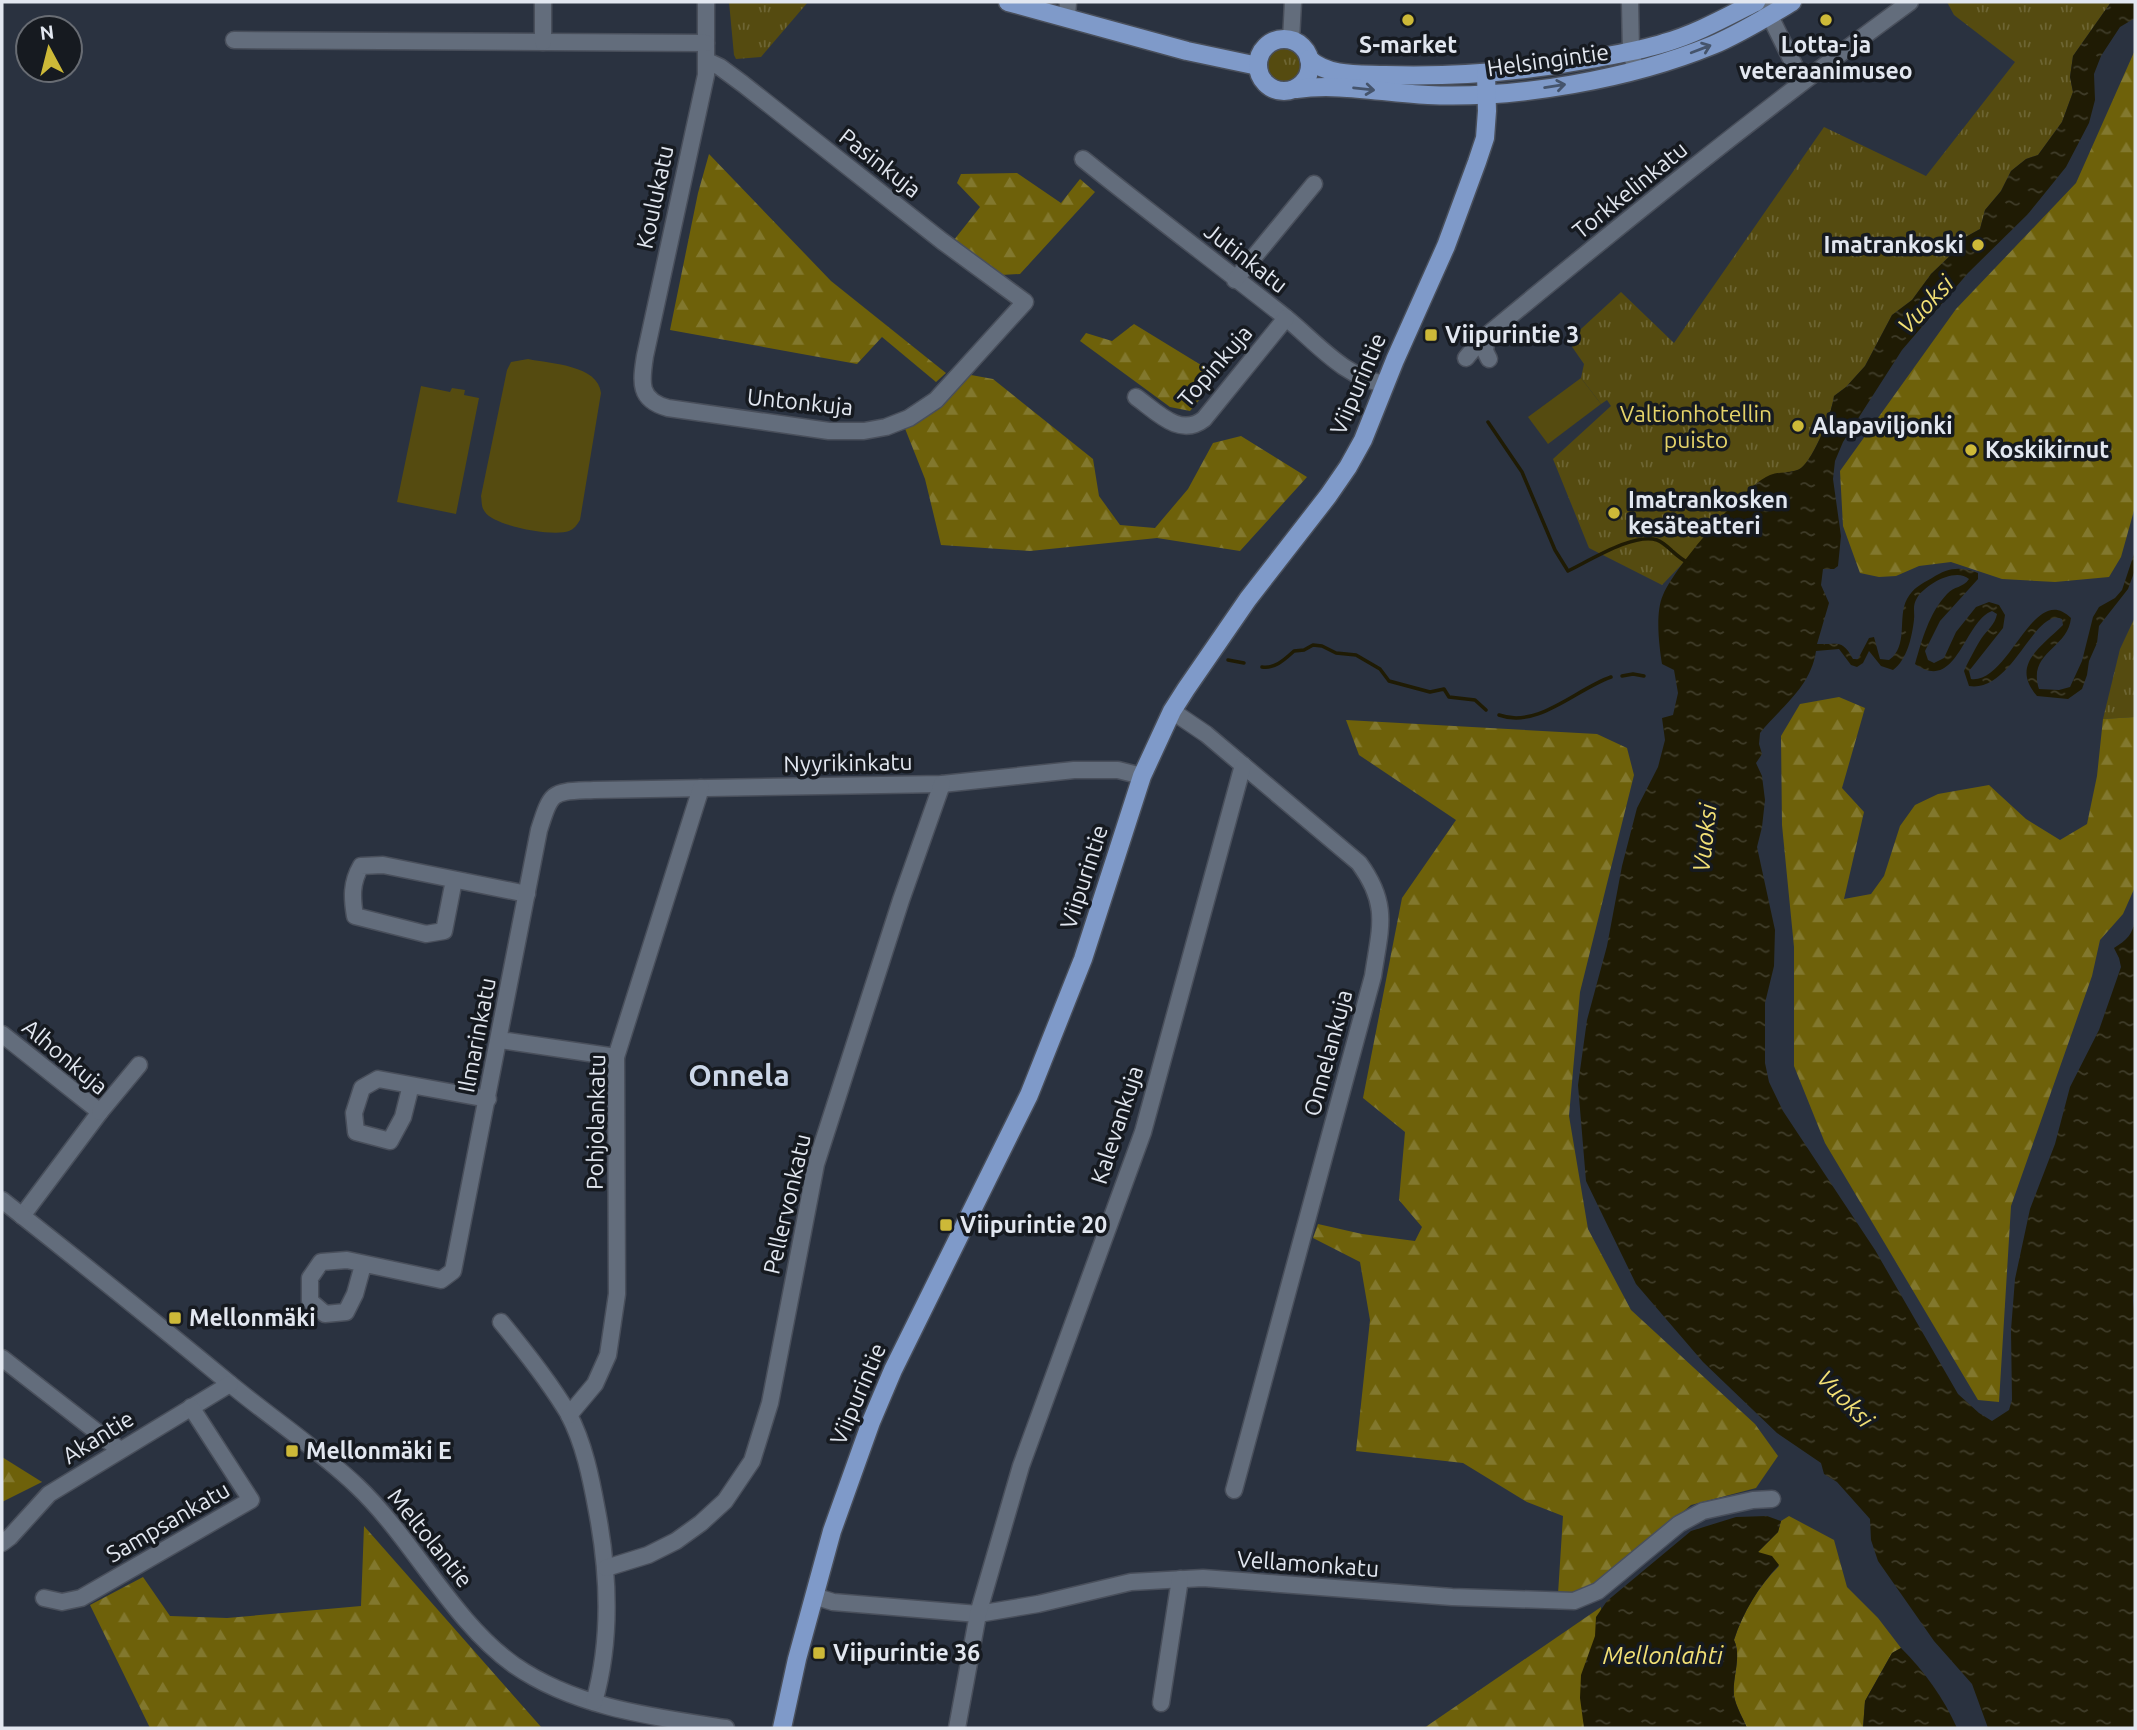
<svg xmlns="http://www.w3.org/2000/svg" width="2137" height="1730" font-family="Ubuntu,sans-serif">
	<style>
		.grass { fill: url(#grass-tufts) }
		.forest { fill: url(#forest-firs) }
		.garden { fill: #554b10 }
		.water { fill: url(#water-ripples) }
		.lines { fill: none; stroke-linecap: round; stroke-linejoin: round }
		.stream { stroke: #1f1b04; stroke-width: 3.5 }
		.minor-casing { stroke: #494f5b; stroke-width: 19 }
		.major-casing { stroke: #494f5b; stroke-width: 21 }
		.minor { stroke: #636d7c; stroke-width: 16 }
		.major { stroke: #7f9ac9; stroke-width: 18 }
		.oneway { stroke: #45546c }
		.poi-dot { fill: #cdb938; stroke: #161a20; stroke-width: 2.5 }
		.labels { text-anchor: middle; stroke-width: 7; stroke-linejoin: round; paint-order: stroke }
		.poi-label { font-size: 23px; font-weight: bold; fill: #e2e7f0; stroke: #161a20; text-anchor: start }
		.street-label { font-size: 23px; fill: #e2e7f0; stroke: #161a20 }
		.park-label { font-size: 23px; fill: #e5d369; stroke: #161a20 }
		.water-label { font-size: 24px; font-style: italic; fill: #f2e075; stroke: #161a20 }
		.district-label { font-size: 30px; font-weight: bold; fill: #ccd7e8; stroke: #161a20 }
	</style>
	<defs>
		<pattern id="grass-tufts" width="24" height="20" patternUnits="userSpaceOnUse" patternTransform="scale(1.75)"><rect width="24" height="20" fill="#554b10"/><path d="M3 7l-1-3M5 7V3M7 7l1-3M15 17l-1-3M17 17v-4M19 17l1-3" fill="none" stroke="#6d6533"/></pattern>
		<pattern id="forest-firs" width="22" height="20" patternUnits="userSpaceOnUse" patternTransform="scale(1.75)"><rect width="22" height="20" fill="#6e610a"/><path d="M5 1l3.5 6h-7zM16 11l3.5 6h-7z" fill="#82782e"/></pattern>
		<pattern id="water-ripples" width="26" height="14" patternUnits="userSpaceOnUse" patternTransform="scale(1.75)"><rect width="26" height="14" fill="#1f1b04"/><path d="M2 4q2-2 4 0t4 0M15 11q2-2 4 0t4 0" fill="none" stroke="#3f3c29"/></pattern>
	</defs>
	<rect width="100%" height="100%" fill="#2a3240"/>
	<g class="grass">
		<polygon points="729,2 808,2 761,57 736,59 734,55"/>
		<path d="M1947,2h164l-38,54 -3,21 3,15 -11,30 -24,33 -12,4 -15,12 -10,20 -16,19 -5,19 -18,10 -7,12 -24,23 -19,26 -20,15 -27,51 -19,21 -12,9c-2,16 -21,65 -34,73 -1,1 -11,3 -11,3l-103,88 -24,25 -73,-37 -36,-89 58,-53 -4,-6 -6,4 -20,-26 3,-14 -16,-23 53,-49 53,51 150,-216 102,49 89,-114 -61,-47z"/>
		<circle cx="1283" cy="66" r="18"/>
		<polygon points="2135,617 2135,717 2103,719 2120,649"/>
	</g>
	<g class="forest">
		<polygon points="2135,50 2135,507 2121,557 2109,577 2055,582 2002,579 1951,562 1919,566 1896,576 1879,577 1860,573 1843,526 1840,471 1956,309 2076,183"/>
		<polygon points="709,154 831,281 946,373 936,382 882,337 857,364 670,330 698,193"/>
		<polygon points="1017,173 1061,203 1080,179 1095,192 1020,274 1001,275 954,240 980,207 957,183 961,174"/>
		<polygon points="1134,324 1219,376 1190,411 1170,407 1080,341 1086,333 1112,341"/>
		<polygon points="971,375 993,379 1093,459 1099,496 1120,525 1155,528 1188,489 1213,443 1241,436 1307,477 1240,551 1157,538 1030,551 941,545 925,479 904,426 944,403"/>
		<polygon points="1839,697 1865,708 1842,788 1864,812 1844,899 1871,894 1884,876 1900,826 1915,805 1938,794 1989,785 2026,819 2060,840 2087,824 2097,776 2103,719 2135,717 2135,887 2123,914 2100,940 2092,976 2011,1206 1999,1402 1978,1400 1825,1143 1794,1066 1794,947 1782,825 1781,736 1800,704"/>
		<polygon points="1346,720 1597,734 1627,748 1634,775 1580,992 1569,1116 1588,1229 1631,1310 1755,1424 1778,1456 1756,1488 1691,1505 1593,1589 1558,1594 1563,1516 1527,1502 1463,1463 1356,1451 1370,1320 1360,1262 1313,1238 1318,1224 1362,1234 1415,1241 1422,1227 1399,1200 1405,1132 1363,1098 1402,898 1456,820 1359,755"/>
		<polygon points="2,1457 42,1482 2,1502"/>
		<path d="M1789,1516l45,24 13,47 31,31 23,30 -9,5 -27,48 -2,27h-116c-4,-10 -11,-21 -13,-32 -2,-19 8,-39 0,-56 9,-28 25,-54 45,-74l-21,-14 20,-20 3,-11z"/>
		<polygon points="364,1526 542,1728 150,1728 90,1605 143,1577 170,1616 227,1618 361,1606"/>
		<polygon points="1601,1607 1594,1728 1424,1728"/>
	</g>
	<g class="garden">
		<path d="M528,359c24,5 70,6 73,34l-21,127c-3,5 -6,9 -11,11 -16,6 -75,-5 -84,-19 -4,-5 -3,-10 -4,-16l26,-126 4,-8z"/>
		<polygon points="1581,378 1601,404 1548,444 1528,417"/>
		<polygon points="421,386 450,392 452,388 465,390 464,395 479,398 456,514 397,502"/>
	</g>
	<g class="water">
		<path d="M2111,2h24v16l-15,9 -19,29 -7,18 1,26 -6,23 -23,44 -38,47 -60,59 -66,77 -59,92 -8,19 -2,18 8,57 -3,30 -4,3h-11l-2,16 8,18 -12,41c20,1 25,-6 36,15h5l11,-21 5,-1 6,22 9,1c20,-14 8,-43 18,-61 6,-11 14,-15 25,-21 16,-10 27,-12 46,-5v6l-38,42 -15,30 3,9 6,3 10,-5 12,-26 20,-25 13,-5 10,3 6,10 -2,13 -34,43 2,8c39,5 62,-99 100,-61 -3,31 -44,34 -32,71l20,1 11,-3 12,-26 11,-44 6,-10 16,-9 7,-8 13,-39v19l-7,19 -29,37 -2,17 -8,18 -2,14 -5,14 -14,10 -31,-3c-27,-31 4,-49 26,-71l-1,-6c-28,-12 -49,74 -93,67l-5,-15c4,-9 12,-24 17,-32 6,-9 14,-14 16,-25l-5,-3c-28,10 -35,83 -77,53 7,-24 14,-51 32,-70 7,-8 16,-6 22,-15 -14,-12 -44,6 -52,19 -5,8 -2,14 -3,22 -2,17 -7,40 -21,50l-12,-4 -12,-15 -6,12 -6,4 -6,-2 -12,-16 -23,2c-5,36 -35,56 -56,82l-1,11 3,10 -6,9 6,13 3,24 -3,27 -5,20 18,83 -1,36 -9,37v60l4,19 14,29 92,139 83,144 21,19 13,8 17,-11 3,-10 -1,-70 4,-51 15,-70 25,-65 15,-57 29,-57 22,-63 -2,-9 -5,-10c13,-8 19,-14 21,-29v326l-2,56 2,18v409h-147l-16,-44 -38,-43 -56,-80 -7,-21 -1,-21 -33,-37 -13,-8 -3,-11 -44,-30 -74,-71 -67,-78 -50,-103 -8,-96 9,-65 20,-74 15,-80 15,-58 21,-41 7,-27 -3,-22 11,-3 5,-22 -4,-23 -12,-6c-3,-19 -7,-51 1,-69 11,-27 80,-109 107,-120 9,-4 22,-1 31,-7 13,-10 31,-55 33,-72l12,-9 19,-21 27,-51 20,-15 19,-26 24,-23 7,-12 18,-10 5,-19 16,-19 10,-20 15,-12 12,-4 24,-33 11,-30 -3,-15 3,-21z"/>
		<path d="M1767,1516l14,5 -3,11 -20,20 14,4 7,9c-20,21 -36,47 -45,75 8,17 -2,37 0,56 2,11 9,22 13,32h-163l-4,-30 1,-23 14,-39 1,-19 11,-16 84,-70 45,-14z"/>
		<path d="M1901,1648c24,24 42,49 56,80h-94l2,-27 27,-48z"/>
	</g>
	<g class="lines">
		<g class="stream">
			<path d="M1488,422l34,50 33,78 13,21c21,-10 67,-39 89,-31 11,4 18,17 32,23"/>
			<polyline points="1228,660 1244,663"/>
			<path d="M1262,667c13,2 23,-8 32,-16l10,-1 9,-5 9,1 14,7 20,2 24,14 9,12 41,11 14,-3 5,8 26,3 11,10"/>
			<polyline points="1622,676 1633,674 1644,676"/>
			<path d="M1499,715c39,14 77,-26 112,-38"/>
		</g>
		<g class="minor-casing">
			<g id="minor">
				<path d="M706,2v73l-61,281c-4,26 -7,44 23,52l161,23h35l22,-4 23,-9 27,-18 89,-98 -83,-61 -199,-157 -23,-17 -13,-6"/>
				<polyline points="1630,2 1631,52 1636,71"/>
				<polyline points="1763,2 1802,81"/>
				<polyline points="1067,18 1068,2"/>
				<polyline points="234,40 706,43"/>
				<polyline points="1291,40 1293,2"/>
				<polyline points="543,42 543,2"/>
				<path d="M1083,159c67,54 135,105 202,158 31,25 59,61 101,67"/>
				<polyline points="1235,280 1314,184"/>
				<polyline points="1487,335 1485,351 1489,359"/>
				<path d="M1466,358l14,-17c140,-116 282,-231 430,-339"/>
				<path d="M1136,397c21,15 44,41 68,22l82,-101"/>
				<path d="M1172,711l34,23 153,129c31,42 21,65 14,113l-139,514"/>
				<path d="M454,880l-10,51 -18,3 -71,-18c-3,-18 -4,-33 6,-50l22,-1 144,29"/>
				<polyline points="2,1034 100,1112 22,1216"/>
				<polyline points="500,1040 616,1057"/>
				<polyline points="411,1085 403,1117 390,1141 356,1132 354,1113 362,1088 378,1079 488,1099"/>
				<polyline points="100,1112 139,1065"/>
				<path d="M2,1200c76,60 152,121 227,183 42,35 88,65 128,103 56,53 95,135 157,179 62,43 140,52 212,63"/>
				<path d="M363,1265l-8,29 -9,18 -21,2 -15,-13v-23l11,-16 26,-2 94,20 12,-9 86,-441c13,-41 13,-38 55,-40l348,-6 132,-14h44l24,6"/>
				<path d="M501,1322c24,29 48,59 67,91 16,30 23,65 29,98 12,63 15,128 -3,191"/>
				<polyline points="2,1358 120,1450"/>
				<polyline points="569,1415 595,1384 608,1355 617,1294 616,1057 701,788"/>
				<polyline points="2,1543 10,1537 49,1494 230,1384"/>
				<polyline points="606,1568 648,1555 676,1541 701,1523 725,1501 752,1461 770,1403 816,1164 901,900 942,784"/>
				<polyline points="814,1596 833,1602 978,1614 1038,1604 1131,1582 1203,1578 1452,1597 1574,1601 1598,1591 1679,1524 1703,1511 1753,1500 1772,1499"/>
				<polyline points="44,1598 62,1602 81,1598 251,1500 191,1407"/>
				<polyline points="1161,1703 1180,1579"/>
				<polyline points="957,1728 978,1614 1021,1466 1143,1132 1243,765"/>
			</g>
		</g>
		<g class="major-casing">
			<g id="major">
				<polyline points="1008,2 1187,51 1258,66"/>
				<circle cx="1284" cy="65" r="26"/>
				<path d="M1309,59c20,18 50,15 76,16 70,2 137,-3 206,-16 25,-5 49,-8 73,-16 32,-9 62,-26 92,-41"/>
				<path d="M1296,89c44,-6 87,4 132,6 90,4 202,-16 285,-50 28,-12 54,-28 79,-43"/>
				<polyline points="782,1728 797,1659 832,1531 871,1422 893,1370 1029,1095 1083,959 1142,776 1172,711 1186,689 1248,599 1328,496 1348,467 1363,440 1395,360 1446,246 1477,162 1485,138 1487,111 1486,74"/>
			</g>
		</g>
		<use href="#minor" class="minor"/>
		<use href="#major" class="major"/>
	</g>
	<defs><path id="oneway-shaft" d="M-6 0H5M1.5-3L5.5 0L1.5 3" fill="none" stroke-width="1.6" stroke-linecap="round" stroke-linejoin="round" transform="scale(1.75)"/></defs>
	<g class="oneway">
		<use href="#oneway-shaft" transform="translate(1701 49) rotate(-21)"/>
		<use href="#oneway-shaft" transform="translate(1555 86) rotate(-9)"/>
		<use href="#oneway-shaft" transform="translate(1364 89) rotate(6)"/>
	</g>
	<g class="poi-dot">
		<circle cx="1408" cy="20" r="7"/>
		<circle cx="1826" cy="20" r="7"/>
		<circle cx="1978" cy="245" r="7"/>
		<rect x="1424" y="328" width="14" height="14" rx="3.5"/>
		<circle cx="1798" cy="426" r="7"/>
		<circle cx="1971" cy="450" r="7"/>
		<circle cx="1614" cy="513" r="7"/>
		<rect x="939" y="1218" width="14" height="14" rx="3.5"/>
		<rect x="168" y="1311" width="14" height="14" rx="3.5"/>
		<rect x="285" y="1444" width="14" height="14" rx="3.5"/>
		<rect x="812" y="1646" width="14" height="14" rx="3.5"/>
	</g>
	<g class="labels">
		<g class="poi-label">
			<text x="1408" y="53" text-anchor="middle">S-market</text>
			<text x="1826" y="53" text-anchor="middle">Lotta- ja<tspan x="1826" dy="26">veteraanimuseo</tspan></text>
			<text x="1964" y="253" text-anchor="end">Imatrankoski</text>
			<text x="1445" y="343">Viipurintie 3</text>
			<text x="1812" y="434">Alapaviljonki</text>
			<text x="1985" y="458">Koskikirnut</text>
			<text x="1628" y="508">Imatrankosken<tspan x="1628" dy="26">kesäteatteri</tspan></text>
			<text x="960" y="1233">Viipurintie 20</text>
			<text x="189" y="1326">Mellonmäki</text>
			<text x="306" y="1459">Mellonmäki E</text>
			<text x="833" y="1661">Viipurintie 36</text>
		</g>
		<g class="street-label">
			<text transform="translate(1548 60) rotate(-8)" y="8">Helsingintie</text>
			<text transform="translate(880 163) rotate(38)" y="8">Pasinkuja</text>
			<text transform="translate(1630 190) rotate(-39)" y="8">Torkkelinkatu</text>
			<text transform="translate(655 197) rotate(-78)" y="8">Koulukatu</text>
			<text transform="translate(1246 258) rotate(38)" y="8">Jutinkatu</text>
			<text transform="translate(1215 366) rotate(-49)" y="8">Topinkuja</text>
			<text transform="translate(1358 384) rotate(-67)" y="8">Viipurintie</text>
			<text transform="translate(800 402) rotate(6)" y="8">Untonkuja</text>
			<text transform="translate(848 763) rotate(-1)" y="8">Nyyrikinkatu</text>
			<text transform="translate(1084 877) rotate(-72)" y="8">Viipurintie</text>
			<text transform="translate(477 1035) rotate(-79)" y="8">Ilmarinkatu</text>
			<text transform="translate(1328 1053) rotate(-75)" y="8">Onnelankuja</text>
			<text transform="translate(65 1057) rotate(40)" y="8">Alhonkuja</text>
			<text transform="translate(596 1122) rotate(-89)" y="8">Pohjolankatu</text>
			<text transform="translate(1117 1125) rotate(-72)" y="8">Kalevankuja</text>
			<text transform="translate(787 1204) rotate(-77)" y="8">Pellervonkatu</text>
			<text transform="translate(858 1394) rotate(-67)" y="8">Viipurintie</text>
			<text transform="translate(98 1437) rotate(-32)" y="8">Akantie</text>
			<text transform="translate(168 1522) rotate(-30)" y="8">Sampsankatu</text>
			<text transform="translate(430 1538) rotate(51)" y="8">Meltolantie</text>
			<text transform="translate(1308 1564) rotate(4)" y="8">Vellamonkatu</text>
		</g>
		<g class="park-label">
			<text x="1696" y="422">Valtionhotellin<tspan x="1696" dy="26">puisto</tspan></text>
		</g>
		<g class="water-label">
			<text transform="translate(1926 305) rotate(-47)" y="8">Vuoksi</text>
			<text transform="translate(1705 838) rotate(-84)" y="8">Vuoksi</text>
			<text transform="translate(1845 1399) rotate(46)" y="8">Vuoksi</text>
			<text x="1663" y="1664">Mellonlahti</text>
		</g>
		<g class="district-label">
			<text x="739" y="1086">Onnela</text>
		</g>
	</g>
	<rect width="2137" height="1730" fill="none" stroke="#e2e7f0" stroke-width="7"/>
	<g transform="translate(49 49) rotate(353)"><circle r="33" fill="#161a20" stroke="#686c73" stroke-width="2"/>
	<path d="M0-5L12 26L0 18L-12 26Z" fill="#cdb938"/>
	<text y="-10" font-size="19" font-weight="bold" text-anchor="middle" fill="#e2e7f0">N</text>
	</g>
</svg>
